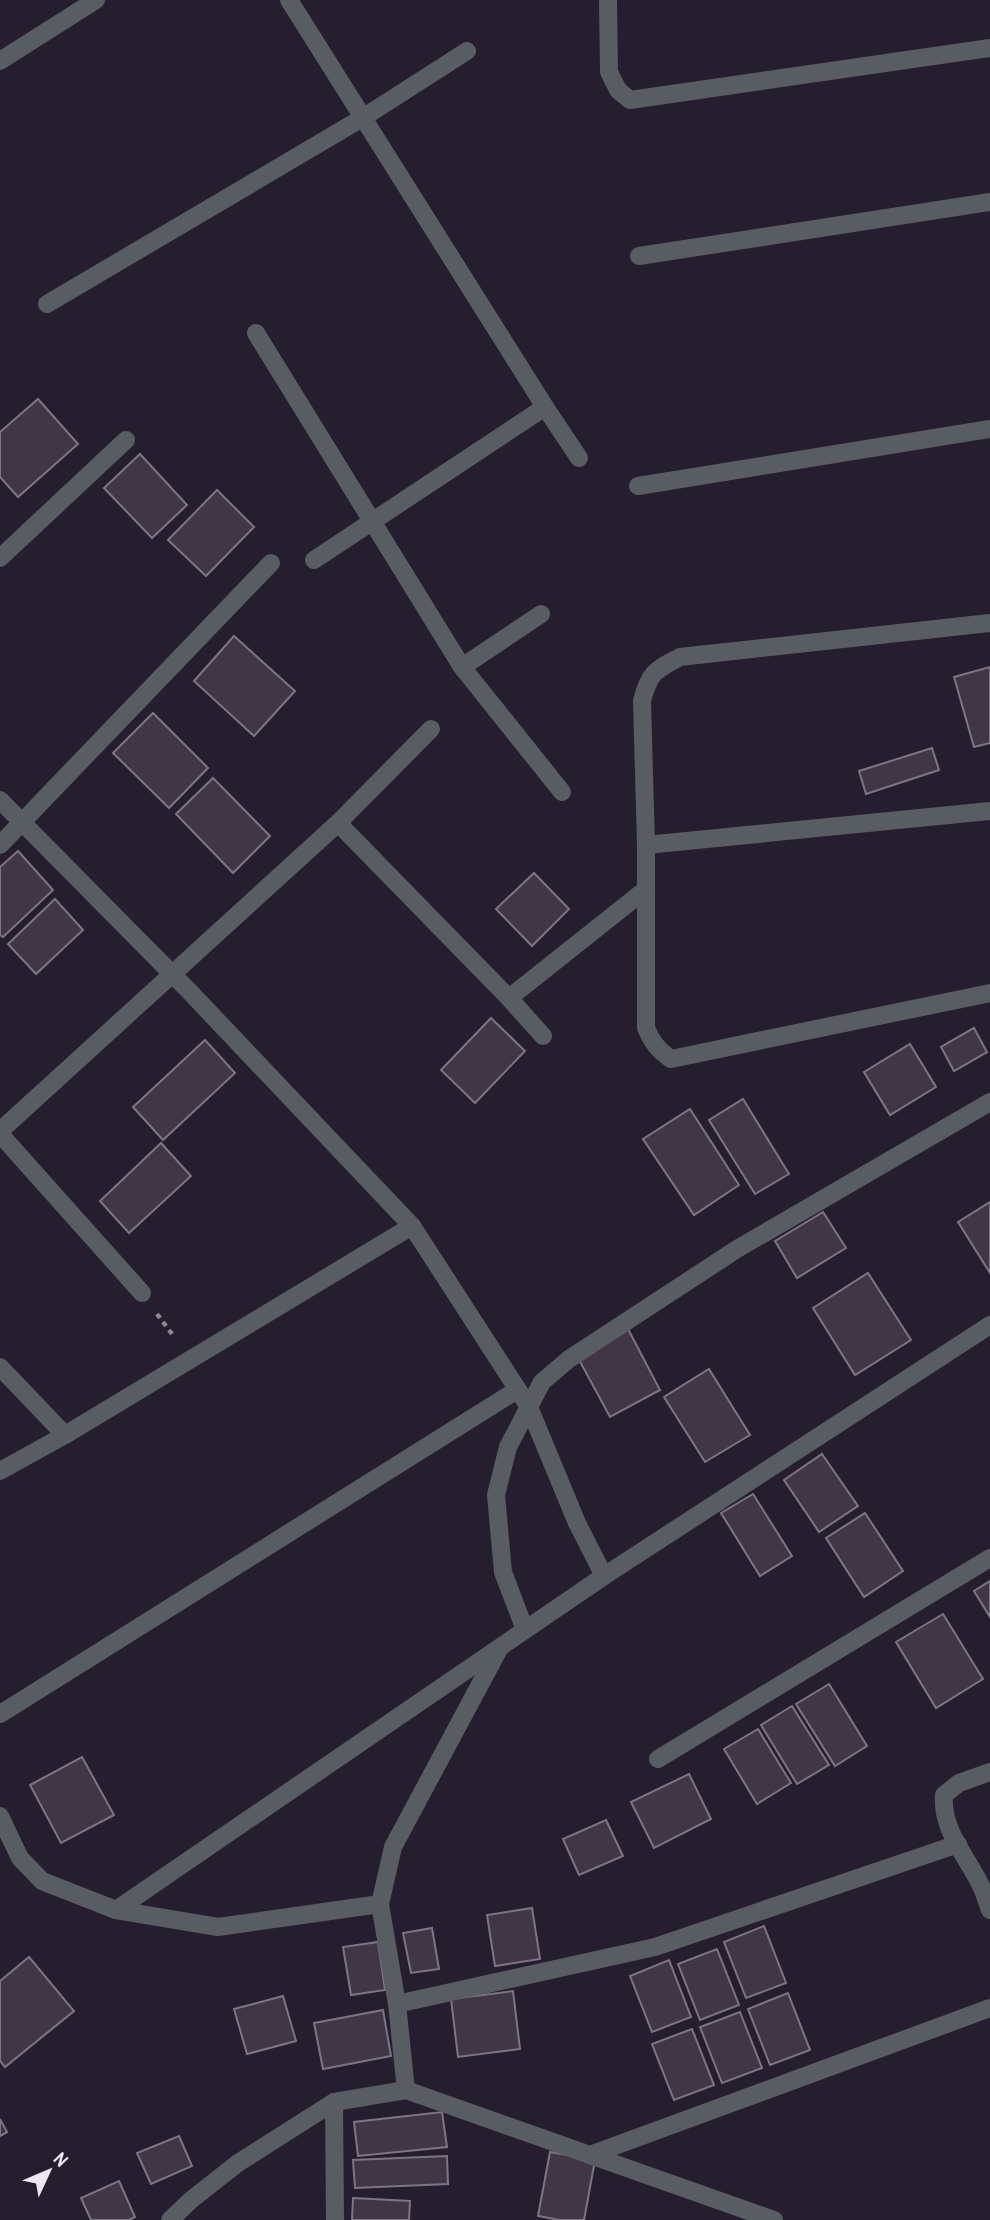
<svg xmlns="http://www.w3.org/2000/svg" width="990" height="2220" font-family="'Archivo Narrow',sans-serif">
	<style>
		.building { fill: #403646; stroke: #7e7486; stroke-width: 2 }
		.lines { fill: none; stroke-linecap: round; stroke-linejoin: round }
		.path { stroke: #8c8793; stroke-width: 4.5; stroke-dasharray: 5 5; stroke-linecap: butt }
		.minor { stroke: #585c63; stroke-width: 18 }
	</style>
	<rect width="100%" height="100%" fill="#251e2e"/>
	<g class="building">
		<polygon points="38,399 78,444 18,497 0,477 0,432"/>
		<polygon points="140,454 187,505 152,538 104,488"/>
		<polygon points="217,490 254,527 206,576 168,540"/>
		<polygon points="234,636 295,691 254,736 194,681"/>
		<polygon points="990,667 990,743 974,747 954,677"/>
		<polygon points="153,713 208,768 169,808 113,753"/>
		<polygon points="932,748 939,770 866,794 859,771"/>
		<polygon points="213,778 270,836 233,873 176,814"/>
		<polygon points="18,851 53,890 3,937 0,935 0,867"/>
		<polygon points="534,873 569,909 532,946 496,909"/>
		<polygon points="55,899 83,930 36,974 8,944"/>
		<polygon points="491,1018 525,1051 475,1103 441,1070"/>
		<polygon points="974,1028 987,1052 954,1071 941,1047"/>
		<polygon points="205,1040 235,1073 163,1140 133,1107"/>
		<polygon points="910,1044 936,1087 890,1115 864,1072"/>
		<polygon points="743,1099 789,1174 755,1194 709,1120"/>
		<polygon points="690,1109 739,1185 694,1215 643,1139"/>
		<polygon points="161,1143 191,1176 129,1233 100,1201"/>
		<polygon points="990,1202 990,1273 958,1222"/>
		<polygon points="823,1212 846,1248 797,1278 775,1241"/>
		<polygon points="868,1273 911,1340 855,1375 813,1308"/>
		<polygon points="628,1329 660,1390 610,1417 577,1356"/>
		<polygon points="709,1369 750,1435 705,1462 664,1397"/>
		<polygon points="822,1454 858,1506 819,1532 784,1480"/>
		<polygon points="753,1494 792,1556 760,1576 721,1513"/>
		<polygon points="865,1513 903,1571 864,1597 826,1538"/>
		<polygon points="990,1581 990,1617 974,1591"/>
		<polygon points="943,1614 983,1679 936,1708 896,1642"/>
		<polygon points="829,1684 867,1746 835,1766 796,1704"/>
		<polygon points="792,1706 829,1765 797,1784 761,1725"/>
		<polygon points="758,1729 791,1783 757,1804 724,1749"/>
		<polygon points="82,1757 114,1815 61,1843 30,1785"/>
		<polygon points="689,1774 711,1819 654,1848 631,1802"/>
		<polygon points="606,1820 623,1856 579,1875 563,1839"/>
		<polygon points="532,1908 540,1959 495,1966 487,1915"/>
		<polygon points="764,1926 786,1983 746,1998 724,1942"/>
		<polygon points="432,1928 439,1969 411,1973 403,1933"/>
		<polygon points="378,1942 385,1990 351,1995 343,1947"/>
		<polygon points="717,1949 739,2005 700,2020 678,1964"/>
		<polygon points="29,1957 74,2011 5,2067 0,2061 0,1981"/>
		<polygon points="669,1960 691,2017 652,2032 630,1976"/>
		<polygon points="513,1991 520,2049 458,2057 451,1999"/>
		<polygon points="788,1993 810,2050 770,2065 748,2009"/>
		<polygon points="283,1996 296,2041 247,2054 234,2009"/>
		<polygon points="383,2010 391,2056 323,2069 314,2023"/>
		<polygon points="740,2012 762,2068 722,2083 700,2027"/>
		<polygon points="692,2029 714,2085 674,2100 652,2044"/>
		<polygon points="442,2112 447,2147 358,2156 354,2122"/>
		<polygon points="0,2119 7,2132 0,2136"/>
		<polygon points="179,2136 192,2166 151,2184 137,2153"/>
		<polygon points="550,2152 595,2160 584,2220 560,2220 538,2216"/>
		<polygon points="447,2156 448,2184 355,2188 353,2160"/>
		<polygon points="119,2181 135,2217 129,2220 91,2220 81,2198"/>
		<polygon points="353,2198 410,2201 409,2220 352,2220"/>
	</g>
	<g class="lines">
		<polyline class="path" points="157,1314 175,1338"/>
		<g class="minor">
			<polyline points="289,0 545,407"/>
			<polyline points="608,0 609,72 618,90 630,100 990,48"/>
			<polyline points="0,61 96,0"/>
			<polyline points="639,256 990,202"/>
			<polyline points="47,304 364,117 467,51"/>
			<polyline points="256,333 462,667 562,792"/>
			<polyline points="638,486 990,429"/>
			<polyline points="0,558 126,440"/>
			<polyline points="314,560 545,407 579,458"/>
			<path d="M990,623l-310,34c-25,13 -31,16 -38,44l4,144v183c6,14 12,22 25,31l319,-66"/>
			<polyline points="462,667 541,614"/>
			<polyline points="0,800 190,992 412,1226 529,1407 577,1523 604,1576"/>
			<polyline points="338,823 431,729"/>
			<polyline points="0,845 271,563"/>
			<polyline points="646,845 990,811"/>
			<polyline points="509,998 645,890"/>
			<polyline points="0,1131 338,823 509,998 543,1036"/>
			<polyline points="0,1134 142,1293"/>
			<polyline points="0,1367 65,1435"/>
			<polyline points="0,1471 65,1435 412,1226"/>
			<polyline points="525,1630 503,1572 496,1495 508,1447 542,1382 569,1359 737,1249 990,1102"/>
			<polyline points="0,1714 517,1390"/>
			<polyline points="658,1759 990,1558"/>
			<path d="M990,1772l-31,11 -15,12c-3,36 24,62 38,93 3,7 5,14 8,22"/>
			<polyline points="0,1816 20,1858 42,1881 116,1910 604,1576 990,1325"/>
			<polyline points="116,1910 218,1927 380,1904"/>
			<polyline points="397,2004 655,1947 958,1844"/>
			<polyline points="406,2090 397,2004 380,1904 393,1847 498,1651"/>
			<polyline points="334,2102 335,2220"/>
			<polyline points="590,2155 990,2008"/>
			<polyline points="170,2220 191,2200 238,2163 334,2102 406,2090 774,2220"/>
		</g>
	</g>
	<g transform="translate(49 2171) rotate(46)" stroke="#251e2e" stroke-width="5" paint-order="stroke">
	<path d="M0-5L12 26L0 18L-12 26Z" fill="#ebe7f1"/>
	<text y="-10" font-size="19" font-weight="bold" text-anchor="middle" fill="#ebe7f1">N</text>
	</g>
</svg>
